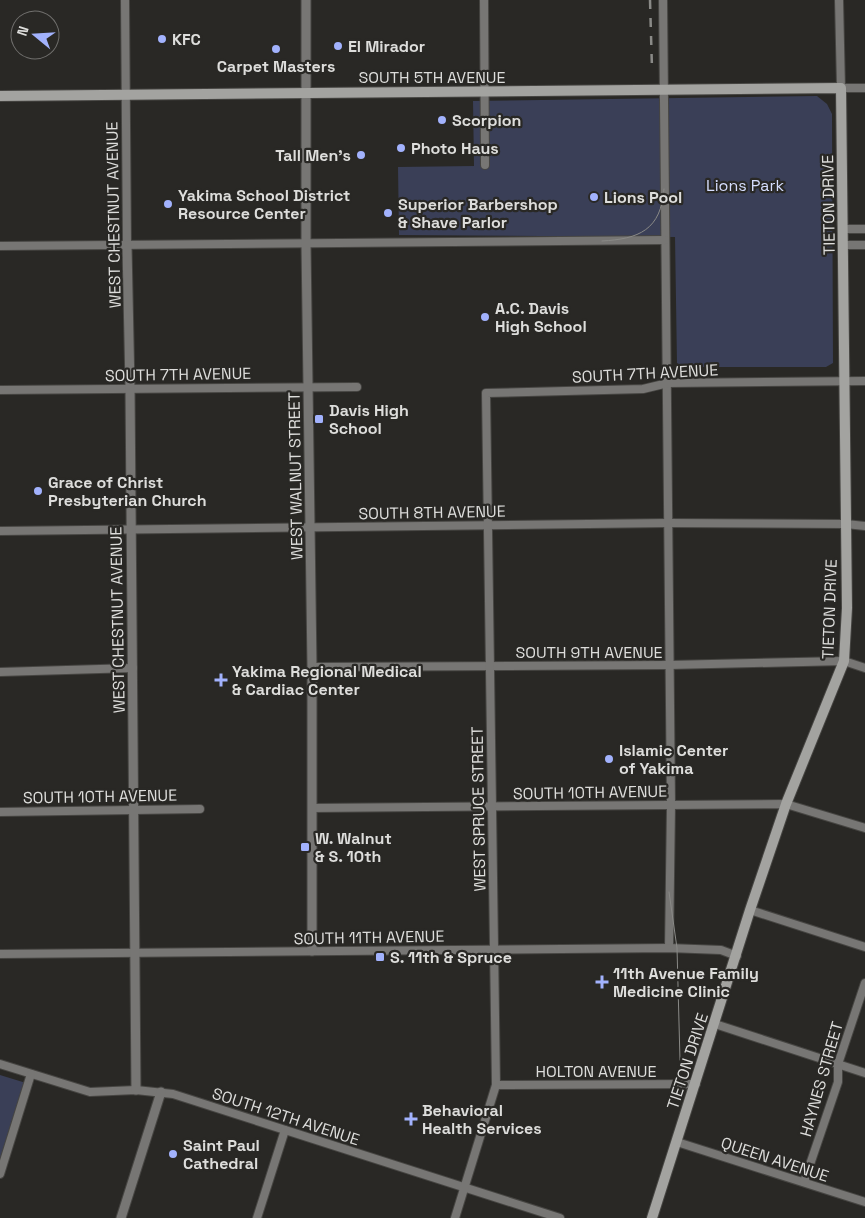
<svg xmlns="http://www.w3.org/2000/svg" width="865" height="1218" font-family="'Space Grotesk',sans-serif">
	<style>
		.green { fill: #3a3f57 }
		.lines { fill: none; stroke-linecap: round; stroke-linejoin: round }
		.minor-casing { stroke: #464542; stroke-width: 10 }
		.tertiary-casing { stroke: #464542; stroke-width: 11 }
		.secondary-casing { stroke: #464542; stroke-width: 12 }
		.minor { stroke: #777674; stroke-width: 8 }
		.tertiary { stroke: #777674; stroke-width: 9 }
		.secondary { stroke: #a3a3a0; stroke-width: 10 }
		.tram { stroke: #8a8a87; stroke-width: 1 }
		.rail { stroke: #8a8a87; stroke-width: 2.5; stroke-dasharray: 9 9; stroke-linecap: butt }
		.poi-dot { fill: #a2b2fd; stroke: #292825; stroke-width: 2 }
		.labels { text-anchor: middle; stroke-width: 4.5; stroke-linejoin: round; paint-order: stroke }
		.poi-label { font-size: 16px; font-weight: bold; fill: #dddddb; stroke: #292825; text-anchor: start }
		.street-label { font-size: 16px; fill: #dddddb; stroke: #292825 }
		.park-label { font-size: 16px; fill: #d6deff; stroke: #292825 }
	</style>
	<rect width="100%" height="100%" fill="#292825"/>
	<g class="green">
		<polygon points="817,96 827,104 832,114 833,363 826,367 683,367 677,363 675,237 399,235 398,167 474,166 473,101"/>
		<polygon points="0,1075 26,1083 0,1164"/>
	</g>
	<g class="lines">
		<g class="minor-casing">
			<g id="minor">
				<polyline points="125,0 127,246"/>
				<polyline points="484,0 485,165"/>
				<polyline points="663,0 671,805 669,948"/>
				<polyline points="839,0 841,88 865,88"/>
				<polyline points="843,229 865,229"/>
				<polyline points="843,245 865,245"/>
				<polyline points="0,246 665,240"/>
				<polyline points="0,390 357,387"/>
				<polyline points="0,531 668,523 846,524 865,526"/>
				<polyline points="312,667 669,665 844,661 865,668"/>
				<polyline points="0,672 133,668"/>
				<polyline points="312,808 786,804 865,828"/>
				<polyline points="0,812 200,809"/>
				<polyline points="750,910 865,947"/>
				<polyline points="0,954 669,948 721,950 737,956"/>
				<polyline points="715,1024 865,1073"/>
				<polyline points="0,1064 90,1092 136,1090 173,1094 560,1218"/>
				<polyline points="496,1085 696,1084"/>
				<polyline points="677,1142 865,1202"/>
				<polyline points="0,1174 31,1074"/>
				<polyline points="804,1182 838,1082 838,1064 865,983"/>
				<polyline points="257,1218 285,1130"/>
				<polyline points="455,1218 496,1085 486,393 643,389 668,383 865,381"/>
			</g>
		</g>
		<g class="tertiary-casing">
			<g id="tertiary">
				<polyline points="306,0 306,244 312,667 312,951"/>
				<polyline points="127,246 130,388 136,1090"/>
				<polyline points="121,1218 161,1092"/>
			</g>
		</g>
		<g class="secondary-casing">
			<polyline id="secondary" points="0,96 841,88 847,608 844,661 786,804 750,910 652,1218"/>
		</g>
		<use href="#minor" class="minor"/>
		<use href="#tertiary" class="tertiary"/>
		<use href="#secondary" class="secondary"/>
		<g class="tram">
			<path d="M602,241c37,-2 59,-11 62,-52"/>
			<polyline points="669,892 677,948 680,1060"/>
		</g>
		<polyline class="rail" points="650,0 652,69"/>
	</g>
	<g class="poi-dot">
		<circle cx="162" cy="39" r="5"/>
		<circle cx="338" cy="46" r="5"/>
		<circle cx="276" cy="49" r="5"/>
		<circle cx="442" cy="120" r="5"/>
		<circle cx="401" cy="148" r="5"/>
		<circle cx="361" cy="155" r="5"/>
		<circle cx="594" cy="197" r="5"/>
		<circle cx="168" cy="204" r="5"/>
		<circle cx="388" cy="213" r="5"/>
		<circle cx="485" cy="317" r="5"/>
		<rect x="314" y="414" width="10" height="10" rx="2.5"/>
		<circle cx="38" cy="491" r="5"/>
		<path d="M218.5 672.5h5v5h5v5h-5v5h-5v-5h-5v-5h5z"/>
		<circle cx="609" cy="759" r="5"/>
		<rect x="300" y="842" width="10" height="10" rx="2.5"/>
		<rect x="375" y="952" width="10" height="10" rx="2.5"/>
		<path d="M599.5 974.5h5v5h5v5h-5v5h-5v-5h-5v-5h5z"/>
		<path d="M408.5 1111.5h5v5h5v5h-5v5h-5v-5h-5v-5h5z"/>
		<circle cx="173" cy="1154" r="5"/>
	</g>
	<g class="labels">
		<g class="poi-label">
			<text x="172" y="45">KFC</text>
			<text x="348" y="52">El Mirador</text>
			<text x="276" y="72" text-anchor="middle">Carpet Masters</text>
			<text x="452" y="126">Scorpion</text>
			<text x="411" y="154">Photo Haus</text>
			<text x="351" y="161" text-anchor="end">Tall Men's</text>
			<text x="178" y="201">Yakima School District<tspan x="178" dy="18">Resource Center</tspan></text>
			<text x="604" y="203">Lions Pool</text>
			<text x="398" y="210">Superior Barbershop<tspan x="398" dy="18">&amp; Shave Parlor</tspan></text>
			<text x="495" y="314">A.C. Davis<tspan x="495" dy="18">High School</tspan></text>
			<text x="329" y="416">Davis High<tspan x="329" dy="18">School</tspan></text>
			<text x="48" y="488">Grace of Christ<tspan x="48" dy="18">Presbyterian Church</tspan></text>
			<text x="232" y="677">Yakima Regional Medical<tspan x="232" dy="18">&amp; Cardiac Center</tspan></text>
			<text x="619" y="756">Islamic Center<tspan x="619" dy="18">of Yakima</tspan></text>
			<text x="315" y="844">W. Walnut<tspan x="315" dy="18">&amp; S. 10th</tspan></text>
			<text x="390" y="963">S. 11th &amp; Spruce</text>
			<text x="613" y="979">11th Avenue Family<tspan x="613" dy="18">Medicine Clinic</tspan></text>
			<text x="422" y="1116">Behavioral<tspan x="422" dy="18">Health Services</tspan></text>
			<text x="183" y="1151">Saint Paul<tspan x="183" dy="18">Cathedral</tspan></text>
		</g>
		<g class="street-label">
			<text x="432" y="83">SOUTH 5TH AVENUE</text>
			<text transform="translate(828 205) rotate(-91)" y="6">TIETON DRIVE</text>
			<text transform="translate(113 215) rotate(-91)" y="6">WEST CHESTNUT AVENUE</text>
			<text transform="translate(645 373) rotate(-3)" y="6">SOUTH 7TH AVENUE</text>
			<text transform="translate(178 374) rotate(-1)" y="6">SOUTH 7TH AVENUE</text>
			<text transform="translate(295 476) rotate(-91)" y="6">WEST WALNUT STREET</text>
			<text transform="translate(432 512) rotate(-1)" y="6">SOUTH 8TH AVENUE</text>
			<text transform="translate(829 609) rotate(-88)" y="6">TIETON DRIVE</text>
			<text transform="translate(117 620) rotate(-91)" y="6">WEST CHESTNUT AVENUE</text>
			<text x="589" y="658">SOUTH 9TH AVENUE</text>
			<text transform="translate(590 792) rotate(-1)" y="6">SOUTH 10TH AVENUE</text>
			<text transform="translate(100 796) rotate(-1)" y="6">SOUTH 10TH AVENUE</text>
			<text transform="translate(478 809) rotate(-91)" y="6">WEST SPRUCE STREET</text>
			<text transform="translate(369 937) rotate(-1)" y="6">SOUTH 11TH AVENUE</text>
			<text transform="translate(687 1061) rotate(-72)" y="6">TIETON DRIVE</text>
			<text x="596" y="1077">HOLTON AVENUE</text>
			<text transform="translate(821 1079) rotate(-74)" y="6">HAYNES STREET</text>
			<text transform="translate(286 1116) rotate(18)" y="6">SOUTH 12TH AVENUE</text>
			<text transform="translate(775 1159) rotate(18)" y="6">QUEEN AVENUE</text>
		</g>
		<g class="park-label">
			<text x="745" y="191">Lions Park</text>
		</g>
	</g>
	<g transform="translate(35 35) rotate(288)"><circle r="24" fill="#292825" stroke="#71706e"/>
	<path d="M0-4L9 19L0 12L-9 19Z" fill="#a2b2fd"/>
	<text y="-8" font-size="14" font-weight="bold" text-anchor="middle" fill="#dddddb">N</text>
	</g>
</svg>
